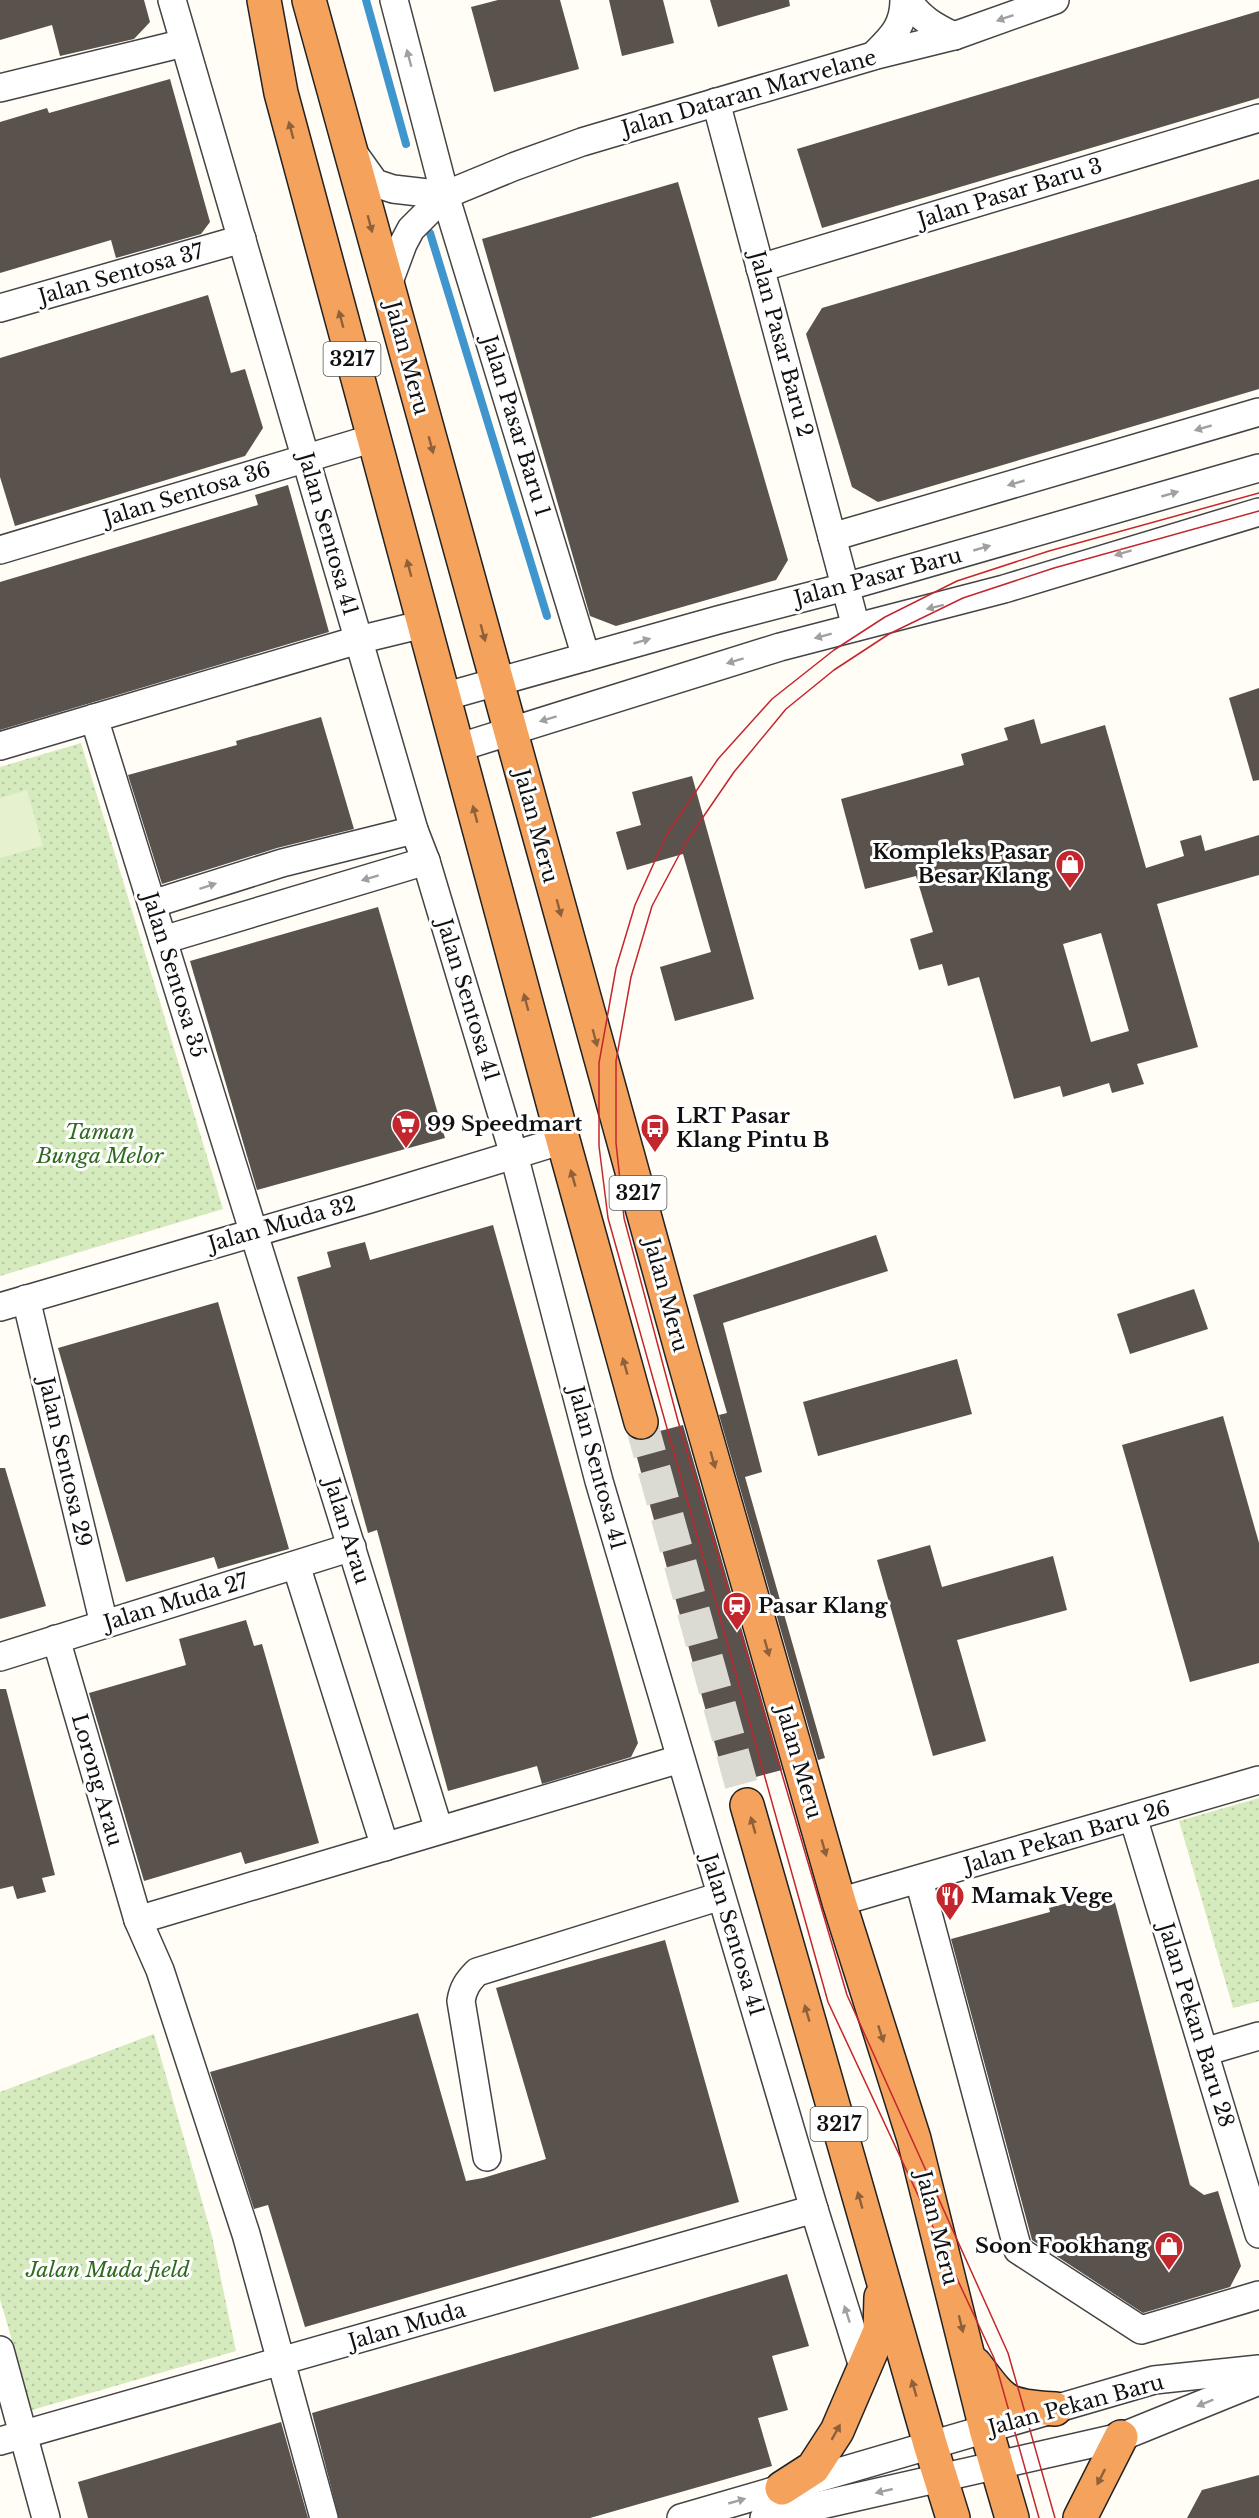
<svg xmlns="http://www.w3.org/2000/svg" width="1259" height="2518" font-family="'Libre Baskerville',serif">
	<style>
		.park { fill: url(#park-dots) }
		.pitch { fill: #e6f2cf }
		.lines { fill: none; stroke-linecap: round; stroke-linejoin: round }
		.stream { stroke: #3f96cf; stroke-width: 8 }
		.building { fill: #5a524d; fill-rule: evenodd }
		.highway-tunnel { stroke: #dbdad3; stroke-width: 33; stroke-dasharray: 33 16; stroke-linecap: butt }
		.minor-casing { stroke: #444; stroke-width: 30 }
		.highway-casing { stroke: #222; stroke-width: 36 }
		.minor { stroke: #fff; stroke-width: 27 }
		.highway { stroke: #f5a25d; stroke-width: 33 }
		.tram { stroke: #c4262e; stroke-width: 1.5 }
		.oneway { fill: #a0a0a0 }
		.oneway2 { fill: #8e613b }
		.labels { text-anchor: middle; stroke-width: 6; stroke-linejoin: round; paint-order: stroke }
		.shield { fill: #fff; stroke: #585858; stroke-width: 1.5 }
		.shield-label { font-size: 20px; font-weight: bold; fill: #111 }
		.street-label { font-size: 21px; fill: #111; stroke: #fff }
		.poi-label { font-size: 21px; font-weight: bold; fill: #111; stroke: #fff; text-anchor: start }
		.park-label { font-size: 21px; font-style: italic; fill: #2f6b1f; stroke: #fff }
	</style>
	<defs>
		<pattern id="park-dots" width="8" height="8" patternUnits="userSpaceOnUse" patternTransform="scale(1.5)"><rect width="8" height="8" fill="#d5ebbd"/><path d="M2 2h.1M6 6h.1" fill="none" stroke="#b6c8a1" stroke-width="1.8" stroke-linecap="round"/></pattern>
	</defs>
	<rect width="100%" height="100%" fill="#fffdf5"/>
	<g class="park">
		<polygon points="81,743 223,1209 0,1276 0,767"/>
		<polygon points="1259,1798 1259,2001 1233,2008 1179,1821"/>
		<polygon points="154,2034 212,2236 236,2351 32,2410 0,2299 0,2092"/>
	</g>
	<polygon class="pitch" points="27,790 43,846 0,858 0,798"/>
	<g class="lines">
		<g class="stream">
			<polyline points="366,0 406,144"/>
			<polyline points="430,233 547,616"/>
		</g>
	</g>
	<g class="building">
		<polygon points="0,0 144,0 150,22 134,39 60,56 52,25 0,40"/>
		<polygon points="498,0 560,0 579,69 494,92 471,7"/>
		<polygon points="609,0 663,0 674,43 622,56"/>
		<polygon points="710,0 789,0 790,6 718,27"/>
		<polygon points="1259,11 1259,98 822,228 797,149"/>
		<polygon points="170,79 210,222 201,234 116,258 111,240 0,273 0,122 47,108 49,113"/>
		<polygon points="1259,179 1259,389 878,502 852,487 806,334 822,308"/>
		<polygon points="678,182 788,560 776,580 616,626 590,616 482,239"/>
		<polygon points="208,295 231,373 245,369 263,428 245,456 15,526 0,477 0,358"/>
		<polygon points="288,485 329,632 0,730 0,582 258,505 255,495"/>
		<polygon points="1259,688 1259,780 1253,781 1229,698"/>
		<polygon points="321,717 354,829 277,848 162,884 128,775 237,745 236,741"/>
		<path d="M1034,719l7,25 64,-19 41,143 38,-12 -4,-15 21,-6 4,16 54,-16v40l-102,29 41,143 -61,17 7,20 -32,9 -3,-10 -46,14 -3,-11 -46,13 -35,-122 -31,9 -6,-22 -23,6 -9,-31 23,-7 -17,-56 -51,13 -24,-90 123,-34 -3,-11 47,-14 -4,-12zM1101,933l28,98 -38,11 -28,-98z"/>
		<polygon points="692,776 754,999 675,1021 660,967 711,952 683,854 627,870 616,832 641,825 632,792"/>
		<polygon points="378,907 445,1138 257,1190 190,961"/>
		<polygon points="493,1225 638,1743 631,1757 542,1784 537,1766 448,1791 377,1530 368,1533 297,1277 331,1267 327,1252 365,1242 370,1260"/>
		<polygon points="876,1235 888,1271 723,1323 762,1472 745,1477 825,1758 818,1760 719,1415 727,1413 693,1295"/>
		<polygon points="1194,1289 1208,1329 1130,1354 1117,1314"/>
		<polygon points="218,1302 289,1549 218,1569 214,1557 126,1582 58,1348"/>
		<polygon points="957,1359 972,1414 818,1456 803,1402"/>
		<polygon points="1223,1416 1259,1543 1259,1663 1190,1682 1122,1445"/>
		<polygon points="683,1425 782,1770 726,1785 632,1439 645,1440 656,1432"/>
		<polygon points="0,1468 5,1468 46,1606 0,1619"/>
		<polygon points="930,1545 942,1587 1053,1556 1067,1610 957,1640 986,1741 933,1756 877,1560"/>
		<polygon points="246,1620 254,1646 262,1644 319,1843 245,1864 241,1852 144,1881 89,1693 186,1665 179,1639"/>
		<polygon points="0,1689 6,1689 55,1875 42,1878 46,1892 17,1899 13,1886 0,1889"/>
		<polygon points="1112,1891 1190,2185 1204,2195 1218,2191 1241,2266 1230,2287 1143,2313 1032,2240 951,1939 1050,1912 1049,1908"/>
		<polygon points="665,1940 739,2202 305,2327 268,2205 254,2209 210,2072 418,2013 466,2181 483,2178 546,2159 496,1988"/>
		<polygon points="787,2274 809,2346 772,2356 788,2410 758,2418 772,2466 590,2518 339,2518 312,2413"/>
		<polygon points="281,2422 308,2518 88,2518 78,2482"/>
		<polygon points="1259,2475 1259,2518 1187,2518 1202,2490"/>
	</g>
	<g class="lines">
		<polyline class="highway-tunnel" points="641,1422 747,1805"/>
		<g class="minor-casing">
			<g id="minor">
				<polyline points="172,0 414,830 426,861 514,1155 599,1481 814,2209 864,2370"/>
				<polyline points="394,0 445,195 586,657"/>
				<path d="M908,0c11,18 27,27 46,36"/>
				<path d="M873,56c18,-18 31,-29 31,-56"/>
				<polyline points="0,88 184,43"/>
				<polyline points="716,102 856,627"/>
				<polyline points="355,155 375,183 393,189 445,195"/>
				<polyline points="760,268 1259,118"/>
				<polyline points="387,287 403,244 411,229 445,195 513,167 582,142 873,56 954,36 1055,0"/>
				<polyline points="0,308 242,239"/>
				<polyline points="832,537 1259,412"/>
				<polyline points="0,550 374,438"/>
				<polyline points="443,697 718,620 845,587 1259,468"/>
				<polyline points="94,718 439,1830"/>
				<polyline points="0,746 358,640 424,624"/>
				<polyline points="457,748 780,647 1004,589 1259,512"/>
				<polyline points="152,904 282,863 414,830"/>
				<polyline points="163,940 426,861"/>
				<polyline points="26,1299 104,1624"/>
				<polyline points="0,1307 373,1198 563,1140"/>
				<polyline points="296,1565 385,1847"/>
				<polyline points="56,1639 138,1920 160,1970 246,2234 324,2518"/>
				<polyline points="0,1657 352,1547"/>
				<polyline points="1133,1817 1259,2234"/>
				<polyline points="919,1880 1018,2250 1141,2330 1259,2295"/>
				<polyline points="839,1902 1259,1780"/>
				<polyline points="138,1920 680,1759"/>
				<polyline points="1204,2052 1259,2036"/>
				<path d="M487,2157l-26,-156c2,-13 7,-20 16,-29l244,-76"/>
				<polyline points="0,2350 46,2518"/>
				<polyline points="0,2441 814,2209"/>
				<polyline points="681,2518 1154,2380 1259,2369"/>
				<polyline points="764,2518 1121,2437 1259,2381"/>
			</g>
		</g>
		<g class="highway-casing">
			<g id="highway">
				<polyline points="264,0 281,93 563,1140 641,1422"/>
				<polyline points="309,0 683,1356 839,1902 914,2139 986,2429 1012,2518"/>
				<polyline points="747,1805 930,2444 953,2518"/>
				<path d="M975,2364c31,41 29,41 80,45"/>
				<polyline points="782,2488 813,2468 837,2431 880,2331 881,2297"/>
				<polyline points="1080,2518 1121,2437"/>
			</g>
		</g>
		<use href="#minor" class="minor"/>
		<use href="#highway" class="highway"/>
		<g class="tram">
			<polyline points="1039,2518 994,2358 828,2002 608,1218 599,1146 599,1063 616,968 635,905 667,834 718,759 772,699 834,650 885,617 957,581 1049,551 1259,493"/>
			<polyline points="1055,2518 1008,2353 847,1995 678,1421 624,1218 616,1143 616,1061 631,977 652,906 686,842 734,772 786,709 834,670 889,634 963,598 1054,568 1259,511"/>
		</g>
	</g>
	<defs><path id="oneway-solid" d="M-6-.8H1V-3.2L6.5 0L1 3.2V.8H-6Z" transform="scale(1.5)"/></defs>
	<g class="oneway">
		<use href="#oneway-solid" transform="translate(1005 18) rotate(161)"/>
		<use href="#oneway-solid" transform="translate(409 58) rotate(-105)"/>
		<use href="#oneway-solid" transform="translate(1203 428) rotate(164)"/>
		<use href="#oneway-solid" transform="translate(1016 483) rotate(164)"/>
		<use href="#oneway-solid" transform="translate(1170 494) rotate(-16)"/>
		<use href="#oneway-solid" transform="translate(982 548) rotate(-16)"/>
		<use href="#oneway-solid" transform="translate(1123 553) rotate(163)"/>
		<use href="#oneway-solid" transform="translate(935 607) rotate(166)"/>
		<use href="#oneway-solid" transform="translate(823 636) rotate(165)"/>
		<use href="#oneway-solid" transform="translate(642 641) rotate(-16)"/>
		<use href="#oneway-solid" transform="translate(735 661) rotate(163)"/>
		<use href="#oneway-solid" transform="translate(548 719) rotate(163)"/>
		<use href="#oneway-solid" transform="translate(370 878) rotate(163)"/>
		<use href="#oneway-solid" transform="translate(208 886) rotate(-18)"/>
		<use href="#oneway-solid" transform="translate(847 2314) rotate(-108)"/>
		<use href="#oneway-solid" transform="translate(1205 2403) rotate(158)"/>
		<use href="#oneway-solid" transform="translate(884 2491) rotate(167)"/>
		<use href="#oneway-solid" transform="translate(737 2501) rotate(-16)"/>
	</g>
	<g class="oneway2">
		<use href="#oneway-solid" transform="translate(291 130) rotate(-105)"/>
		<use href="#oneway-solid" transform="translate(370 224) rotate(75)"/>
		<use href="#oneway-solid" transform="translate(341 319) rotate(-105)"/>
		<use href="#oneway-solid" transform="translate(431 445) rotate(75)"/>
		<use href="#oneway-solid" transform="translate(409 568) rotate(-105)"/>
		<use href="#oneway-solid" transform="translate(483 633) rotate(75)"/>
		<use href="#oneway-solid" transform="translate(475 814) rotate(-105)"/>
		<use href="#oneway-solid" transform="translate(559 908) rotate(75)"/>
		<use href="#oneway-solid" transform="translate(526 1002) rotate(-105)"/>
		<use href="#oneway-solid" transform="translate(595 1038) rotate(75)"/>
		<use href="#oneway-solid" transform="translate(573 1178) rotate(-106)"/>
		<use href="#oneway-solid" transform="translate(625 1366) rotate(-106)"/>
		<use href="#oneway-solid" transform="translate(713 1460) rotate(74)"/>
		<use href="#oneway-solid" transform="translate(767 1648) rotate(74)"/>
		<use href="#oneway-solid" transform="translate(753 1825) rotate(-106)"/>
		<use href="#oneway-solid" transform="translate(824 1848) rotate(74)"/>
		<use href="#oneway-solid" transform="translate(807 2013) rotate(-106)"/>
		<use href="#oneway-solid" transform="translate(881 2034) rotate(72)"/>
		<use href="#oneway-solid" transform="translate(860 2200) rotate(-106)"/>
		<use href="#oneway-solid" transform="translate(961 2324) rotate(76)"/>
		<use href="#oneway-solid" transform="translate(914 2388) rotate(-106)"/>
		<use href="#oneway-solid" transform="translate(836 2432) rotate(-61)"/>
		<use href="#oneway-solid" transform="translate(1101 2477) rotate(117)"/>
	</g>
	<defs>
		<g id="shop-pin" transform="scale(1.5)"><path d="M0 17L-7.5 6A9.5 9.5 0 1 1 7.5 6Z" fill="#c4262e" stroke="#fff"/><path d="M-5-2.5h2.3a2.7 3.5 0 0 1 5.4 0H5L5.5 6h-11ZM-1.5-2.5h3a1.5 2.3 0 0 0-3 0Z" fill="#fff"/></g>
		<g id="supermarket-pin" transform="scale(1.5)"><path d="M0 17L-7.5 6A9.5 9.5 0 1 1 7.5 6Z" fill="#c4262e" stroke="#fff"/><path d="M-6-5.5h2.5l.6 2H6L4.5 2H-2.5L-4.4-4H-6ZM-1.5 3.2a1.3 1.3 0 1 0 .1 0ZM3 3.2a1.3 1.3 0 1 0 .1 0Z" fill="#fff"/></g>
		<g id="bus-pin" transform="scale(1.5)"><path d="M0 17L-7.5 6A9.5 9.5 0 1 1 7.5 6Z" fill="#c4262e" stroke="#fff"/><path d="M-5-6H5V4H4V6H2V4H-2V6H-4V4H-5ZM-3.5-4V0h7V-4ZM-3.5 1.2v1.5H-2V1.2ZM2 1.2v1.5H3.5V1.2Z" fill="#fff"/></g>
		<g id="station-pin" transform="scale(1.5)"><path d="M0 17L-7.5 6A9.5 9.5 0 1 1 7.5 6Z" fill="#c4262e" stroke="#fff"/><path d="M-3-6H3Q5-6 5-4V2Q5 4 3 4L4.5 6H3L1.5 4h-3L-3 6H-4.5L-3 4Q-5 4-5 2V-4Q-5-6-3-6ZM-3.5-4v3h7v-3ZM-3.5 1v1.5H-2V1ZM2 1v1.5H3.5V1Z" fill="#fff"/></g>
		<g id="restaurant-pin" transform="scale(1.5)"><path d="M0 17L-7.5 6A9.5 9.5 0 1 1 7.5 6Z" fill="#c4262e" stroke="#fff"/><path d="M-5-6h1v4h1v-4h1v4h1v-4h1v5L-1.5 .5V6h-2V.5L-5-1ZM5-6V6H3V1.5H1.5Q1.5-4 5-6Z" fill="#fff"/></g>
	</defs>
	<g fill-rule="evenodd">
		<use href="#shop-pin" x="1070" y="864"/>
		<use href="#supermarket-pin" x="406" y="1124"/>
		<use href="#bus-pin" x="655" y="1128"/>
		<use href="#station-pin" x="737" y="1606"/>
		<use href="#restaurant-pin" x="950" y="1896"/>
		<use href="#shop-pin" x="1169" y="2246"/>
	</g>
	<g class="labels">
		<g class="shield">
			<rect x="323.5" y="342" width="57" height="34" rx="4.5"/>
			<rect x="609.5" y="1176" width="57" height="34" rx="4.5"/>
			<rect x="810.5" y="2107" width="57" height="34" rx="4.5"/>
		</g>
		<g class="shield-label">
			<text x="352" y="366">3217</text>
			<text x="638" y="1200">3217</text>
			<text x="839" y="2131">3217</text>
		</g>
		<g class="street-label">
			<text transform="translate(749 93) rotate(-16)" y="7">Jalan Dataran Marvelane</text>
			<text transform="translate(1010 193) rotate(-17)" y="7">Jalan Pasar Baru 3</text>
			<text transform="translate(121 274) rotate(-16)" y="7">Jalan Sentosa 37</text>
			<text transform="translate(781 344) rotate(75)" y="7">Jalan Pasar Baru 2</text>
			<text transform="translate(407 358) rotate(75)" y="7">Jalan Meru</text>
			<text transform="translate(516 426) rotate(73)" y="7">Jalan Pasar Baru 1</text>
			<text transform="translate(187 494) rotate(-17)" y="7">Jalan Sentosa 36</text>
			<text transform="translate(328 534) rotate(74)" y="7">Jalan Sentosa 41</text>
			<text transform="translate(878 577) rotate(-15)" y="7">Jalan Pasar Baru</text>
			<text transform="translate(536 826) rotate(75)" y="7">Jalan Meru</text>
			<text transform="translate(174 975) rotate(73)" y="7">Jalan Sentosa 35</text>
			<text transform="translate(468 1000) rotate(73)" y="7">Jalan Sentosa 41</text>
			<text transform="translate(282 1224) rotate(-16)" y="7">Jalan Muda 32</text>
			<text transform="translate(666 1295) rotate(75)" y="7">Jalan Meru</text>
			<text transform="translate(65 1462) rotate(77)" y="7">Jalan Sentosa 29</text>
			<text transform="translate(597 1468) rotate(75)" y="7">Jalan Sentosa 41</text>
			<text transform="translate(347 1531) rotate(73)" y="7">Jalan Arau</text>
			<text transform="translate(176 1602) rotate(-17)" y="7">Jalan Muda 27</text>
			<text transform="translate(799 1762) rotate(74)" y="7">Jalan Meru</text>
			<text transform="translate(97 1780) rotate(74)" y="7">Lorong Arau</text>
			<text transform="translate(1067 1837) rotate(-16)" y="7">Jalan Pekan Baru 26</text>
			<text transform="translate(733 1935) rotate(73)" y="7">Jalan Sentosa 41</text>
			<text transform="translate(1196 2025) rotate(73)" y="7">Jalan Pekan Baru 28</text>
			<text transform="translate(937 2228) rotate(76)" y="7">Jalan Meru</text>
			<text transform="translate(407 2326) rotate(-16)" y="7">Jalan Muda</text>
			<text transform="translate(1076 2405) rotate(-15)" y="7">Jalan Pekan Baru</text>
		</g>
		<g class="poi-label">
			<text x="1049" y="859" text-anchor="end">Kompleks Pasar<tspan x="1049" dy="24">Besar Klang</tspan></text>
			<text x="676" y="1123">LRT Pasar<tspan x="676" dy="24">Klang Pintu B</tspan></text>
			<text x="427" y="1131">99 Speedmart</text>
			<text x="758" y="1613">Pasar Klang</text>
			<text x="971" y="1903">Mamak Vege</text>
			<text x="1148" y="2253" text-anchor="end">Soon Fookhang</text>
		</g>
		<g class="park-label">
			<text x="100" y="1139">Taman<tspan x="100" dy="24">Bunga Melor</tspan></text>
			<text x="108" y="2277">Jalan Muda field</text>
		</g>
	</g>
</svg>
